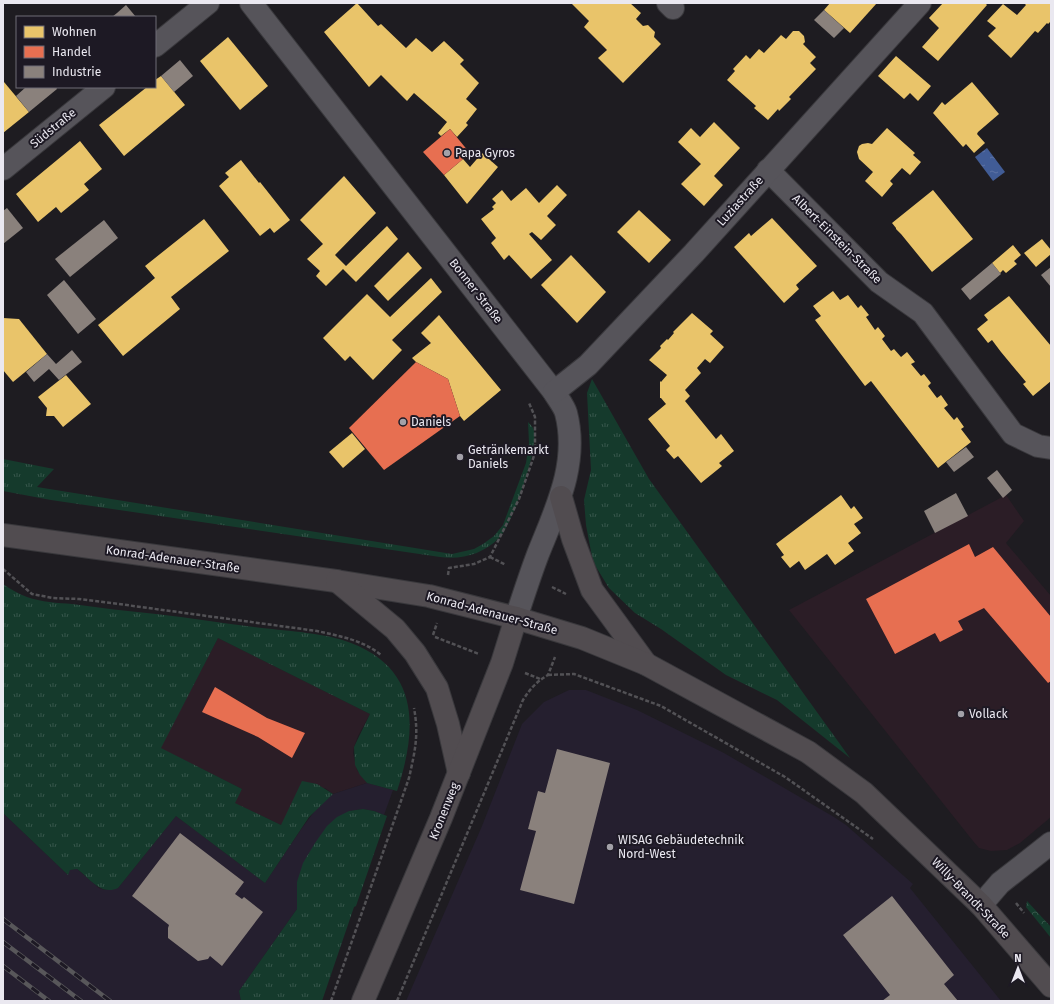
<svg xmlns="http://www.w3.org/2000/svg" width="1054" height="1004" font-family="'Fira Sans',sans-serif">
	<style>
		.commercial { fill: #2b1d26 }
		.built { fill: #251f2f }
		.grass { fill: url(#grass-tufts) }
		.forest { fill: url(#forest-crowns) }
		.water { fill: url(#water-ripples) }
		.homes { fill: #e9c46a }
		.shops { fill: #e76f51 }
		.industry { fill: #8a817c }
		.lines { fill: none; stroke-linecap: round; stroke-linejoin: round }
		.street-casing { stroke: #39383c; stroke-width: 24 }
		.secondary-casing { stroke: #39383c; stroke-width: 24 }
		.path { stroke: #525155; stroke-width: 2.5; stroke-dasharray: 4 2; stroke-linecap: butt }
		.street { stroke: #56545a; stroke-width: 22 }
		.secondary { stroke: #514c50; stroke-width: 22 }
		.rail-casing { stroke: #58575a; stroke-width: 4.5 }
		.rail { stroke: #1d1924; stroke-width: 3; stroke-dasharray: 9; stroke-linecap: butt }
		.poi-dot { fill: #a3a1a8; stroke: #1d1924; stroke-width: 1.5 }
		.labels { text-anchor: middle; stroke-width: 4; stroke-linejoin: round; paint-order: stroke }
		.street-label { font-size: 12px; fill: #eae8f0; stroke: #1d1924 }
		.poi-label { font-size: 12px; fill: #eae8f0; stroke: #1d1924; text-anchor: start }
	</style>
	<defs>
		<pattern id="grass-tufts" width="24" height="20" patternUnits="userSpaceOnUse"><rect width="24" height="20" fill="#153a2c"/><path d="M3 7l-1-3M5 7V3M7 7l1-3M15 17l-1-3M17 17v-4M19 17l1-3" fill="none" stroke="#37564b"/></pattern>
		<pattern id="forest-crowns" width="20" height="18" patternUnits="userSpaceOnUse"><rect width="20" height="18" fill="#153a2c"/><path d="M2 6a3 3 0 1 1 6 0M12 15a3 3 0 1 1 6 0" fill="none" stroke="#37564b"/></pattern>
		<pattern id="water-ripples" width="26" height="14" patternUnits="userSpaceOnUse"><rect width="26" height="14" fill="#415c96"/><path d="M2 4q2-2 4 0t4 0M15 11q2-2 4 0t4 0" fill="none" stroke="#5d73a5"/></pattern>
	</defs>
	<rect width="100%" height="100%" fill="#1e1c21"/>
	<g class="commercial">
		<polygon points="1006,495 1024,521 1006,543 1051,596 1051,817 1020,843 1007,850 991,851 979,848 973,841 789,610"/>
		<polygon points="218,638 370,714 358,736 354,747 353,753 357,770 367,783 333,794 325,788 281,825 234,803 242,789 160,748"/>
	</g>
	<g class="built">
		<polygon points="569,690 586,690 637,710 724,753 834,817 846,825 913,884 910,888 1001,1001 406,1001 482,826 522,724 544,702"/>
		<polygon points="367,783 393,790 384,815 374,811 363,809 349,811 297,882 297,909 239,991 241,1001 3,1001 3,813 67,874 70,870 77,869 99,888 105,890 118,888 176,816 265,883 302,828 317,808 333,794"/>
	</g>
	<g class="grass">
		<polygon points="592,379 649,479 850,758 777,700 726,675 661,629 635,613 609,588 593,562 586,525 584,500 591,470 587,393"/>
		<path d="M528,422c3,3 6,6 6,10 4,19 -22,93 -35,106 -16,16 -37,22 -59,19l-389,-57 -48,-9v-32l51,10 -17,18 415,67 22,-5 9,-5 11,-8 9,-11 23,-62 3,-20z"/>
		<path d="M3,584c7,5 16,10 24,13 14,5 31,6 45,7 28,4 56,7 84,10 35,4 70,10 106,14 26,3 64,5 89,15 70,27 66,87 46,148l-30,-8 -7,-8 -5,-10 -1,-18 16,-33 -152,-76 -57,110 81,41 -7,14 46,22 21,-44 15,3 16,10 -24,23 -44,66 -89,-67 -58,72c-18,8 -28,-10 -41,-19l-7,1 -2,5 -65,-62z"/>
		<polygon points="363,809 374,811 387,816 356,906 354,907 322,1001 241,1001 239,991 297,909 297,882 303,863 315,843 327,826 337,817 349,811"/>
	</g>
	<polygon class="forest" points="1027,901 1051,927 1051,938 1026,907"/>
	<polygon class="water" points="987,148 1005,172 993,181 975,157"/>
	<g class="homes">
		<polygon points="357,3 378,26 381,24 406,48 416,38 432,52 444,41 464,60 460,64 479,83 466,99 477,109 466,123 468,125 457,137 450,129 441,136 438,133 447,122 414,93 407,101 381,75 369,87 324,32"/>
		<polygon points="571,3 630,3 641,13 636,19 643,26 648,25 655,32 654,37 661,44 623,83 598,58 607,50 584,27 589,21"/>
		<polygon points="830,3 877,3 850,33 824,10"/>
		<polygon points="943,3 985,3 987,5 938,61 922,47 939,28 929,18"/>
		<polygon points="1024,3 1051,3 1051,21 1048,24 1047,23 1038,33 1035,31 1011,58 988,36 996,28 987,21 1003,4 1017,15 1026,5"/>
		<polygon points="793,31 799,31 804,36 805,42 803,44 816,57 810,63 816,69 789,97 791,99 779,111 778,109 768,120 754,108 756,106 727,80 735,71 733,69 746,55 750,59 759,49 764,53 781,35 786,39"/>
		<polygon points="228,37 268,86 240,110 200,61"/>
		<polygon points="896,56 931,86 918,101 910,93 904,99 878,76"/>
		<polygon points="161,76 185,105 124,156 99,125 147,87 155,87 155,80"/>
		<polygon points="4,82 29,112 3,133 3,83"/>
		<polygon points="972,82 999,114 978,132 977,134 985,143 974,153 966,144 963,147 933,113 942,102 945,105"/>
		<polygon points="714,122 740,148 714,176 723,185 704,206 681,184 701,164 678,142 691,128 700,137"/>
		<polygon points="887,128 915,153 913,155 921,162 910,175 902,168 890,181 893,184 882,197 865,181 873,172 859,159 857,152 859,146 862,144 868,143 872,144"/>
		<polygon points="80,141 102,169 84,184 89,190 61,213 56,207 38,222 16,194"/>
		<polygon points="482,153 498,167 467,204 444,175 463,159 470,167"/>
		<polygon points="241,160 259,183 260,182 290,220 274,233 270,228 260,236 219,186 229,177 225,173"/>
		<polygon points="344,176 376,213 335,255 346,266 387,226 398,239 356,282 343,269 326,286 316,276 320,271 307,259 323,244 300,220"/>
		<polygon points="557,185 567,195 547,216 556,225 541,240 532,232 529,234 552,260 531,279 509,255 504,260 491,243 496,238 481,219 494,209 492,207 496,203 492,199 502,190 511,201 526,188 539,203"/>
		<polygon points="933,190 973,239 932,272 901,234 896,229 896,228 892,223"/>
		<polygon points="639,210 671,240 649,263 617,232"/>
		<polygon points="772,218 817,266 796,285 799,289 784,303 734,247 749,233 751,236"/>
		<polygon points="204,219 229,251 171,297 180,309 123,356 98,325 155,278 145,266"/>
		<polygon points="1042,239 1051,250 1051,254 1036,267 1024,253"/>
		<polygon points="1013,245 1021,255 1014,261 1017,264 1006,273 1003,270 1000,273 992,263"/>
		<polygon points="408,252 422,268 388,301 374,286"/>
		<polygon points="571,255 606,292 577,323 541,285"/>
		<polygon points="431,278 442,292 392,340 402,350 373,380 350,356 345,361 323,338 367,294 390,317"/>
		<polygon points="833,291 840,300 848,295 858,308 861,305 869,315 866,317 875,330 878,327 885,336 882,339 891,351 894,349 901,357 907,352 915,362 911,364 921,376 924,374 931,383 928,386 937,398 941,395 948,405 944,408 954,420 957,417 964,427 961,429 971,442 938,468 871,381 865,386 815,320 821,316 813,306"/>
		<polygon points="1009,296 1051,346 1051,381 1033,396 1023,384 1026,382 1001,352 992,340 988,343 977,329 988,320 984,315"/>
		<polygon points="692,313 713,331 710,334 724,347 710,363 705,359 697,368 701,373 685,390 690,396 685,401 716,439 721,434 734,451 719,463 722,466 701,483 678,456 674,459 666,450 670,446 648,419 666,404 661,398 660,398 660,381 661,382 667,375 649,360 661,348 660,346 667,339 668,340 674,333 673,332"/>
		<polygon points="439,315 501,390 464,421 460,416 448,379 416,362 412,358 431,343 421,333"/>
		<polygon points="3,318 19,319 47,354 13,382 3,370"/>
		<polygon points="66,375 91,404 63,427 54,416 46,416 47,408 38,397"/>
		<polygon points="352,433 365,449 343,468 329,452"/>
		<polygon points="841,495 851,509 854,506 863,518 854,524 861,533 848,543 854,551 835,565 827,554 805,570 799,561 790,568 781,557 784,555 776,544"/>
	</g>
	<g class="shops">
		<polygon points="450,129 469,152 469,154 444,175 423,152"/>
		<polygon points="416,362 448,379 460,416 384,470 349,428"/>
		<polygon points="969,544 975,557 993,547 1051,617 1051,681 1048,683 984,608 958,621 963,630 940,642 935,633 895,654 866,599"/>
		<polygon points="215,687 267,718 305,733 292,758 258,737 202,712"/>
	</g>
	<g class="industry">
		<polygon points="126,5 136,17 112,17 117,13"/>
		<polygon points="824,10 844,28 834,38 814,20"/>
		<polygon points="180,60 193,76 174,92 161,76"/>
		<polygon points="26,87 56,87 57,89 29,112 16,96"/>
		<polygon points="7,208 23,228 3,244 3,211"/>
		<polygon points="104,220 118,238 70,277 55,259"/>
		<polygon points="992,263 1001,274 970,300 961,289"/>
		<polygon points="1051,267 1051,287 1041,275"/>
		<polygon points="64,280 96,319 78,334 47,295"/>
		<polygon points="72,350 82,362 59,380 49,369 34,382 26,372 47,354 56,364"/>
		<polygon points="966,447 974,457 954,472 946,462"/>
		<polygon points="997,470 1012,490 1003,498 987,478"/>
		<polygon points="956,493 968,516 935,533 924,511"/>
		<polygon points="557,749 610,763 574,904 520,890 536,831 528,829 538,791 545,793"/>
		<polygon points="180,833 244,882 235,894 242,899 244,897 263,912 222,966 210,956 208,959 198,961 168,938 168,928 169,925 132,896"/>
		<polygon points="892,896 954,975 944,984 958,1001 882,1001 890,995 843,935"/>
	</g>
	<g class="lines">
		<g class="street-casing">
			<g id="street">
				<path d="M251,3l303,389c4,7 10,14 12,21 13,50 -10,96 -28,141 -8,21 -15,43 -22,64"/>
				<polyline points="668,3 673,8"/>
				<polyline points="155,46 208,3"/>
				<polyline points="3,169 104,87"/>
				<polyline points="768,170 879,282 923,313 1013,434 1038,446 1051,448"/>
				<polyline points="554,392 588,365 694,253 920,3"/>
				<polyline points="981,905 1000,883 1051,843"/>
			</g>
		</g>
		<g class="secondary-casing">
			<g id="secondary">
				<polyline points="561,497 573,539 592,590 646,664"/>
				<polyline points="3,535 336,581 429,596 516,618 582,638 646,664 808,752 864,793 981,905 1051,986"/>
				<polyline points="337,581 395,629 415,653 437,688 448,724 459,773"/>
				<polyline points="363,1001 441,818 502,663 516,618"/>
			</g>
		</g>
		<g class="path">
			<polyline points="490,557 506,565"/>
			<path d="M3,569l29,25 21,4 26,1 40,5 198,27c22,5 46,9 64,24"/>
			<polyline points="448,575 449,568 474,564 490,557 519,499 535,453 535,417 529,403"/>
			<polyline points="552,587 566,594"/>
			<polyline points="433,635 437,623"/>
			<polyline points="435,637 479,654"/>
			<polyline points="525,673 540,679"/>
			<polyline points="548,675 574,674 661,706 785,777 873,839"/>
			<polyline points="1016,903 1024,913"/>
			<path d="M331,1001l78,-223c6,-27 10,-43 5,-70"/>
			<path d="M397,1001l126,-301c7,-11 13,-18 25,-25l7,-18"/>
		</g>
		<use href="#street" class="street"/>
		<use href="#secondary" class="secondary"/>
		<g class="rail-casing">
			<g id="rail">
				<polyline points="3,919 110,1001"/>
				<polyline points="3,942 81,1001"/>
				<polyline points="3,966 49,1001"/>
			</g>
		</g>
		<use href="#rail" class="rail"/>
	</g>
	<g class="poi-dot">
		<circle cx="447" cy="153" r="4"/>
		<circle cx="403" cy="422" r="4"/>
		<circle cx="460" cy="457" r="4"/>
		<circle cx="961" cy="714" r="4"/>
		<circle cx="610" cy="847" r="4"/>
	</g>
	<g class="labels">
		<g class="street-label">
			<text transform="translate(53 128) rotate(-39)" y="4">Südstraße</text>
			<text transform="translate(740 201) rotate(-48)" y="4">Luziastraße</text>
			<text transform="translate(837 239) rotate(45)" y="4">Albert-Einstein-Straße</text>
			<text transform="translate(476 291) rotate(52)" y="4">Bonner Straße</text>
			<text transform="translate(173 559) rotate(8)" y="4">Konrad-Adenauer-Straße</text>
			<text transform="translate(492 613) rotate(15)" y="4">Konrad-Adenauer-Straße</text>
			<text transform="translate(444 811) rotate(-68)" y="4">Kronenweg</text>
			<text transform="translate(971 898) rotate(46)" y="4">Willy-Brandt-Straße</text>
		</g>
		<g class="poi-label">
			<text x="455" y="157">Papa Gyros</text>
			<text x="411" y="426">Daniels</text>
			<text x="468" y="454">Getränkemarkt<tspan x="468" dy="14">Daniels</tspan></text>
			<text x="969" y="718">Vollack</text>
			<text x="618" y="844">WISAG Gebäudetechnik<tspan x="618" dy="14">Nord-West</tspan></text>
		</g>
	</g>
	<rect width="1054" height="1004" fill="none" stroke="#eae8f0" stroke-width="8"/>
	<rect x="16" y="16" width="140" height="72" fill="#1d1924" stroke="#6f6c76"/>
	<rect x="24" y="26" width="20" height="12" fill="#e9c46a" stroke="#6f6c76"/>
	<text x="52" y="36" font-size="12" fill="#eae8f0">Wohnen</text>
	<rect x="24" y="46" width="20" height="12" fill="#e76f51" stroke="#6f6c76"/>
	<text x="52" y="56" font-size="12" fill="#eae8f0">Handel</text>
	<rect x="24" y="66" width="20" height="12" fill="#8a817c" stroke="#6f6c76"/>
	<text x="52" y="76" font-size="12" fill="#eae8f0">Industrie</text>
	<g transform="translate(1018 968)" stroke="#1d1924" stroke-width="3" paint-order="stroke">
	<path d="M0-3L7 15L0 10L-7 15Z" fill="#eae8f0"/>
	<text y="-6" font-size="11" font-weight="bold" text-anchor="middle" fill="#eae8f0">N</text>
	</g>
</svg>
